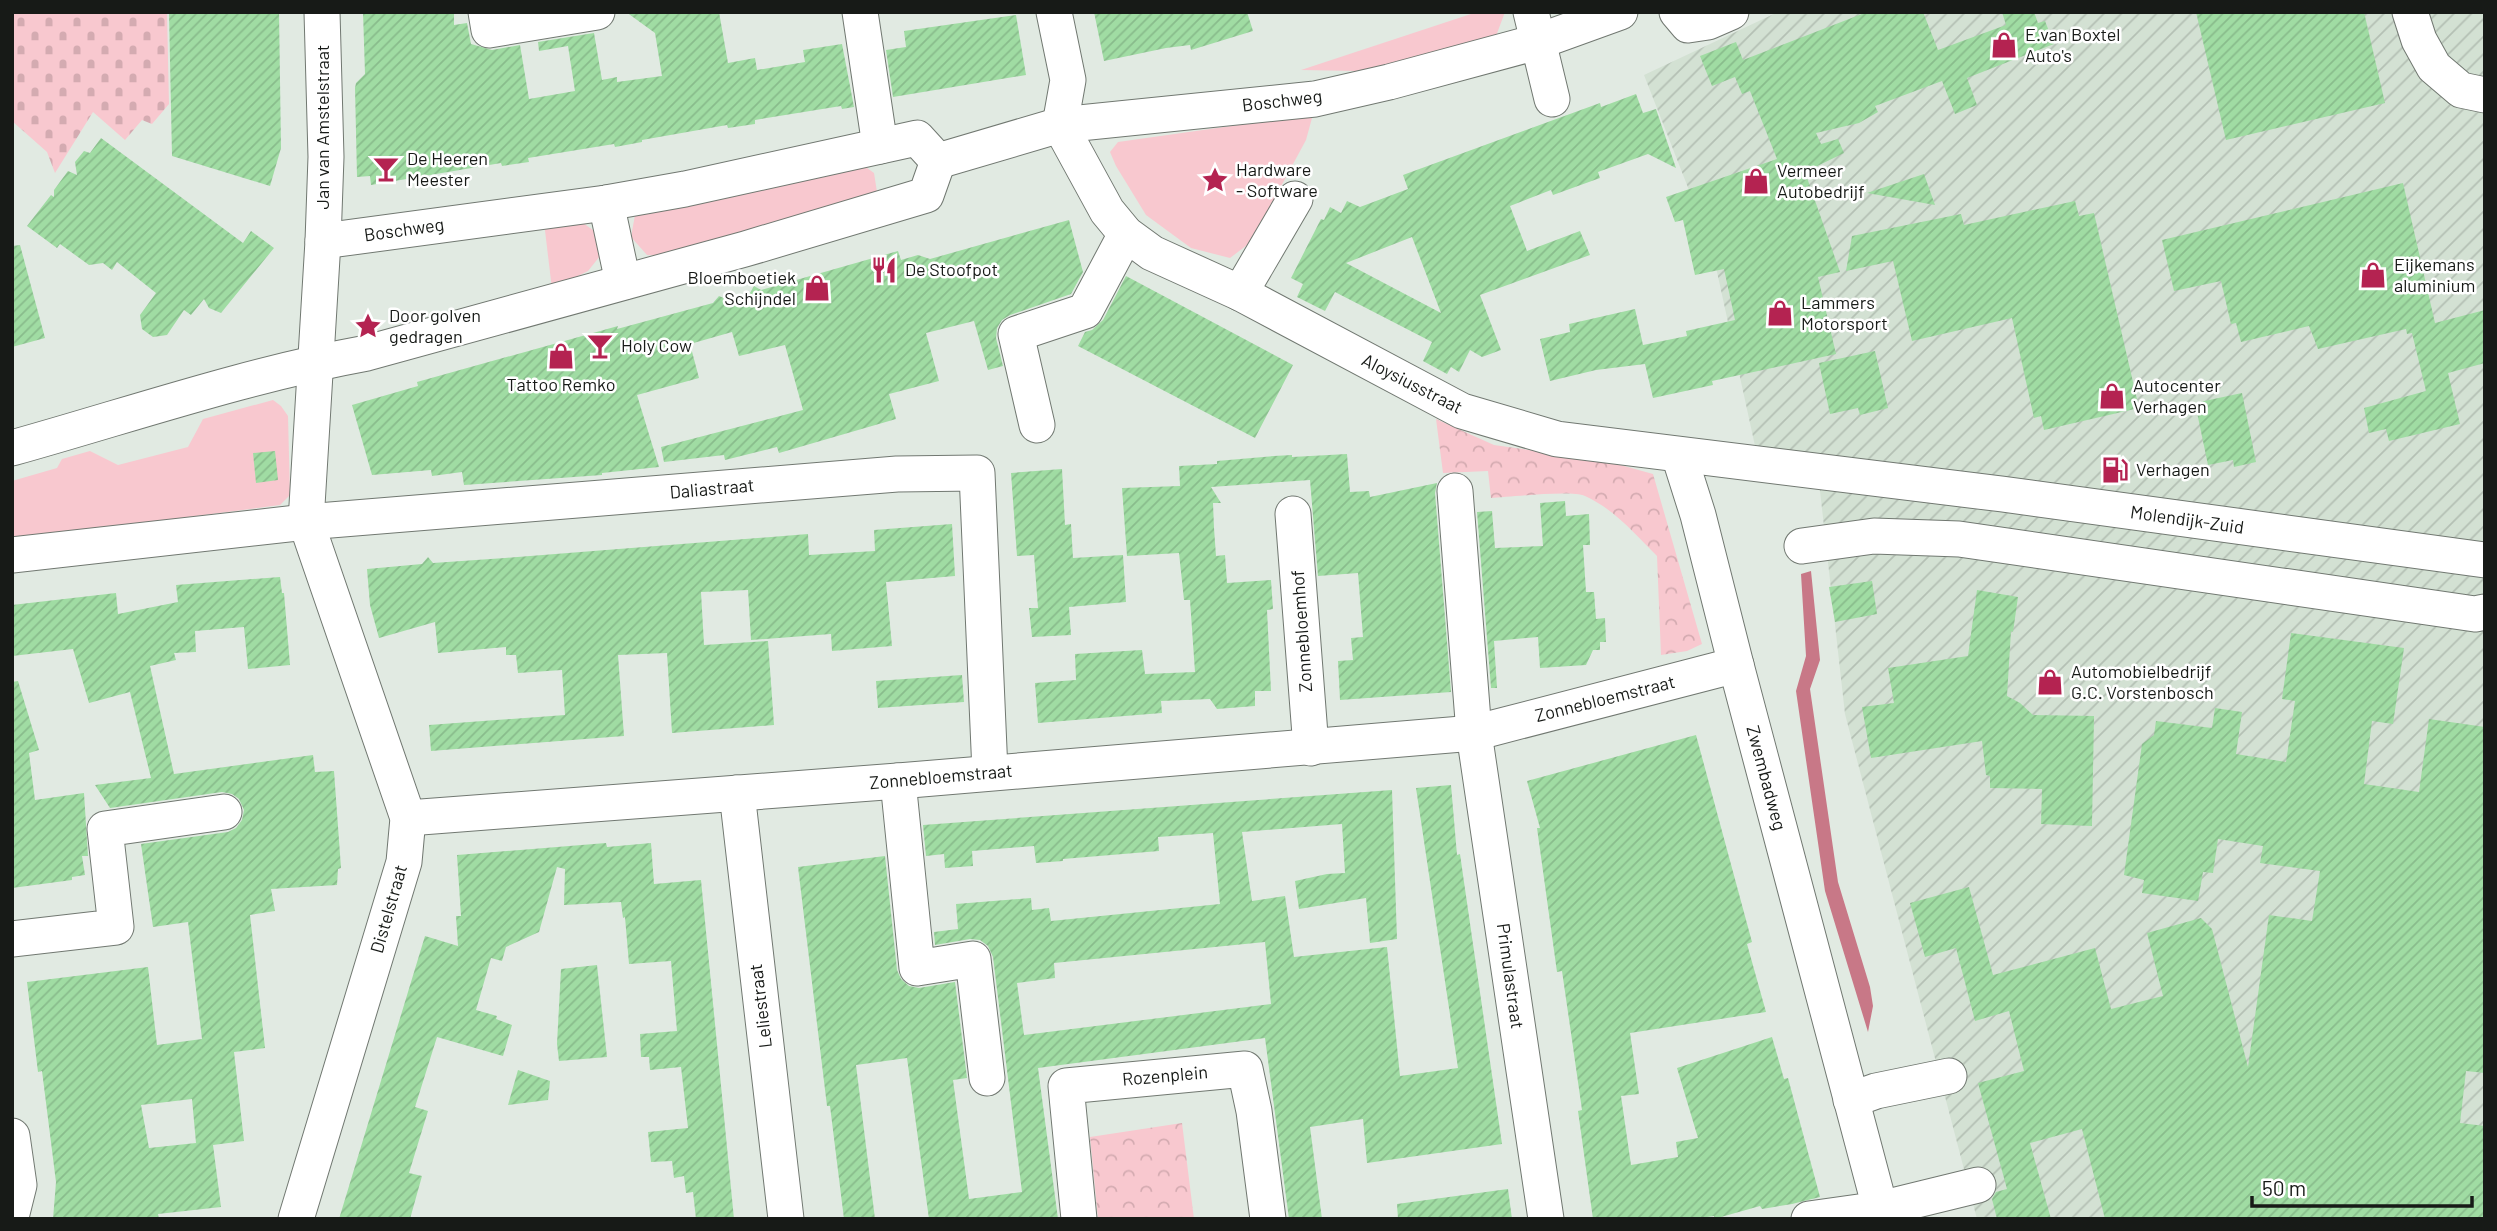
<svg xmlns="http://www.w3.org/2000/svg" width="2497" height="1231" font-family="Barlow,sans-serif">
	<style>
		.industrial { fill: url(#industrial-furrows) }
		.grass { fill: #f8c8cf }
		.forest { fill: url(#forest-crowns) }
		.cemetery { fill: url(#cemetery-stones) }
		.water { fill: #c87887 }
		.building { fill: url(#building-hatch); fill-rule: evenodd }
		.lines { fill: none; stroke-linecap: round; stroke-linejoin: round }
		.minor-casing { stroke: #717871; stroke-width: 37 }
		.minor { stroke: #fff; stroke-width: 35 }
		.labels { text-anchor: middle; stroke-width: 5; stroke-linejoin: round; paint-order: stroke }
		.poi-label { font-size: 18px; fill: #171a17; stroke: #fff; text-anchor: start }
		.street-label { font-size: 18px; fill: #171a17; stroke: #fff }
	</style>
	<defs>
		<pattern id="industrial-furrows" width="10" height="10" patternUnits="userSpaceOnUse" patternTransform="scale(1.75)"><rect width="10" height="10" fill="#d3e1d3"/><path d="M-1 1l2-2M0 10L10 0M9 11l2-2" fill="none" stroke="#b4c0b4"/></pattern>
		<pattern id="forest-crowns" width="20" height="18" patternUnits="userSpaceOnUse" patternTransform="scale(1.75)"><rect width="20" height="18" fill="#f8c8cf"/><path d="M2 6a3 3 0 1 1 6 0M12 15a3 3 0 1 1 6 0" fill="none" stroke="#d4abb1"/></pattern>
		<pattern id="cemetery-stones" width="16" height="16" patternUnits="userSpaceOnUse" patternTransform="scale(1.75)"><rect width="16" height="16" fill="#f8c8cf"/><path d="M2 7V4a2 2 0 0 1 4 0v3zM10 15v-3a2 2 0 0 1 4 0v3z" fill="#d4abb1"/></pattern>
		<pattern id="building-hatch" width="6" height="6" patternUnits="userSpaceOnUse" patternTransform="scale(1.75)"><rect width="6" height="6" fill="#a0dca3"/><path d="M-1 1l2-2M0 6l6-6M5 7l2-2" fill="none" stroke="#89bc8c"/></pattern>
	</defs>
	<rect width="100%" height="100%" fill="#e1eae2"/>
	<polygon class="industrial" points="1778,12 2485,12 2485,1219 1977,1219 1845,714 1817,464 1757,455 1712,249 1644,75"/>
	<g class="grass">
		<polygon points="1477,12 1505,12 1493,44 1357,71 1301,70"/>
		<polygon points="1302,116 1312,118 1306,140 1251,242 1230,258 1191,248 1146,215 1116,166 1110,152 1118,142"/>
		<polygon points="856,160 874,173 877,192 681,257 647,255 631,237 635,215"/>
		<polygon points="544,222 583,223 597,233 600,256 588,271 552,289"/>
		<polygon points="273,400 281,406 288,416 290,495 280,505 12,540 12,481 57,468 62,459 90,451 118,465 188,447 203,419"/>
	</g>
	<g class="forest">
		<path d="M1436,419l58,26 112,16 47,13 49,170 -15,7 -26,4 -4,-99c-22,-22 -43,-47 -72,-60 -15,-6 -75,1 -94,2l-3,-27 -45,2z"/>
		<polygon points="1182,1123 1194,1219 1098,1219 1090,1137"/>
	</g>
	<polygon class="cemetery" points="12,12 167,12 169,104 152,124 142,120 125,140 93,112 55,173 47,152 12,121"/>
	<polygon class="water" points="1811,571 1820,660 1810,689 1838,882 1870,987 1873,1006 1868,1032 1825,891 1796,691 1806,656 1801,574"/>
	<g class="building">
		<polygon points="169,12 279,12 281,148 270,186 172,156"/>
		<polygon points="363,12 454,12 454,25 467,23 471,44 492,50 520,45 529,99 575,91 568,46 539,51 538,42 594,33 602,80 617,77 617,82 662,76 655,33 626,12 719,12 728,63 755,58 757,70 805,62 803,50 842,44 854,107 842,109 841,106 755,120 755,124 728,128 727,125 642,140 642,142 615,147 614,144 528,158 529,162 502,166 501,163 371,185 370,176 357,177 355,88 356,83 365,74"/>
		<polygon points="1094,12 1247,12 1253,31 1191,50 1190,45 1166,48 1104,61"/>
		<polygon points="1867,12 1923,12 1938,50 2006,25 2002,12 2034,12 2038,23 2045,21 2054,44 1967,78 1977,105 1955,114 1942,81 1875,106 1878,112 1859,123 1816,133 1821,144 1838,139 1844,153 1805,172 1840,272 1818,277 1836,354 1712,381 1713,385 1653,398 1645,364 1596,370 1550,381 1540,339 1570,332 1569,324 1635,309 1643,345 1687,336 1686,331 1735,320 1724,269 1695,275 1683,220 1675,222 1666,197 1777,159 1750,91 1742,94 1735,77 1712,86 1700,56 1736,42 1743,60"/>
		<polygon points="2196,12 2364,12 2385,103 2226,140"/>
		<polygon points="1016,15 1026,75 893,97 886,50 906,47 904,31"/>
		<path d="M1636,94l7,19 13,-4 20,59 -28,-14 -50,18 2,6 -47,17 -2,-5 -41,16 17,45 53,-20 10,24 -110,40 21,55 -19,7 -12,-7 -11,22 -8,-5 -4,7 -24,-13 9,-19 -97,-50 -10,19 -28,-14 6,-13 -12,-6 30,-59 3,1 6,-13 11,6 6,-12 13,6 48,-18 -5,-14 197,-72 1,4zM1412,237l29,76 -95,-50z"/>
		<polygon points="101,138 243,243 251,231 274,248 221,313 209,308 204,299 191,315 184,310 167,335 153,337 142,329 140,315 156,293 117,262 112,270 103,263 89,265 60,244 57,248 27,226 51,195 54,197 54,190 68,171 77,175 75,162 84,151 90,153"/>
		<polygon points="1924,174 1935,205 1867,193"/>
		<polygon points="2403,183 2435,323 2485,310 2485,363 2448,373 2460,424 2389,441 2386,429 2369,433 2364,408 2426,391 2412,333 2407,334 2406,329 2318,349 2309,326 2241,342 2236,323 2231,324 2221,281 2174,291 2162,240"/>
		<polygon points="2075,201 2079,216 2094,213 2139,408 2044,430 2041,416 2034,418 2012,318 1912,341 1893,261 1846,271 1852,236 1961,214 1964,225"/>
		<polygon points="1069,220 1083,272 1071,294 1010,315 1002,320 997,328 996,338 1003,366 988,370 974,321 926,333 939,381 889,394 896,419 779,453 777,447 725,460 724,455 664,462 661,447 803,410 785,345 739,356 732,332 690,344 699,378 637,395 659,467 602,473 602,475 464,485 462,472 432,476 431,470 372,475 352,405 418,386 417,382 618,326 617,329 713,303 719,296 726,299 750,293 754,286 761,290 898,251 901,260 918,255 930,259"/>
		<polygon points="20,245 45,338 12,347 12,246"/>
		<polygon points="1126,276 1293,365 1255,438 1078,346 1085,332 1092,330 1103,320"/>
		<polygon points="1875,351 1888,408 1860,415 1858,408 1830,414 1819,363"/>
		<polygon points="2242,393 2256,462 2234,467 2233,460 2208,465 2195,403"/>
		<polygon points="275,451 278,480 256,483 253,453"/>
		<polygon points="1347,454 1350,492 1369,491 1370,497 1437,483 1435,493 1451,692 1340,700 1338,661 1353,660 1351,638 1363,637 1358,573 1318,576 1310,480 1211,487 1221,503 1213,503 1214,528 1216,556 1225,555 1227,583 1271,580 1273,609 1267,610 1271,691 1255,691 1255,706 1217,709 1210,699 1161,701 1162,713 1038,723 1035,683 1076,680 1075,654 1142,650 1145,674 1195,672 1190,600 1184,600 1179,553 1127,556 1122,488 1180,486 1179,466 1217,464 1217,461 1274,456 1292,455 1292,457"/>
		<polygon points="1062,469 1065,525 1071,524 1073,558 1123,555 1126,602 1069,607 1071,635 1032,637 1029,608 1038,608 1034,555 1017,556 1011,473"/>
		<polygon points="1565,501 1566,516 1589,514 1590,545 1583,545 1586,592 1594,592 1596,619 1605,618 1606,642 1600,642 1600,650 1593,650 1586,665 1540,668 1538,637 1494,641 1497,688 1491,688 1477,512 1492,511 1495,548 1543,546 1540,503"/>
		<polygon points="952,524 955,576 886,582 892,646 832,651 831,634 751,640 748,590 701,592 704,645 768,641 774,725 672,733 667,653 618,655 624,736 431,751 429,725 565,715 562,670 518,673 516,655 506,655 506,647 438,653 435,622 379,638 370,605 367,569 422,564 428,557 433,563 505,558 808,534 809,555 875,551 874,530"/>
		<path d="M280,577l2,16h2l6,72 -42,4 -4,-42 -49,4 1,21 -22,1 2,7 -26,6 24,108 139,-19 2,17 19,-1 7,97 -3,1 -1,16 -66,4 4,22 -25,4 15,133 -31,4 10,89 -31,4 8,62 -63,7 1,5h-106l3,-37 -14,-111 -4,1 -11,-90 121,-15 9,78 45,-6 -14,-117 -35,5 -12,-83 87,-12 8,-4 6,-8 2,-10 -5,-11 -7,-5 -10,-2 -112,16 -15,-23 56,-7 -21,-86 -41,11 -16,-54 -61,7v-51l104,-12 2,21 60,-12 -2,-17zM192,1099l4,44 -47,5 -8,-43z"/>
		<polygon points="1872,581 1877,614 1835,622 1829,587"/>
		<polygon points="1977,590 2018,597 2013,632 2011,631 2007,696 2020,703 2033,715 2094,716 2092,826 2041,824 2042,789 1990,788 1990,776 1986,775 1982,741 1871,758 1862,707 1894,703 1888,668 1968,656"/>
		<polygon points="2291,633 2404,648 2393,724 2372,721 2364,784 2419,792 2429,719 2485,727 2485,1073 2466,1071 2460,1123 2485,1126 2485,1219 2105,1219 2082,1129 2030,1143 2051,1219 1997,1219 1992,1199 1996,1192 2007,1189 1978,1083 2024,1071 2009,1011 1975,1021 1956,948 1925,957 1910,903 1969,887 1993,975 2095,948 2111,1009 2163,996 2147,933 2201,918 2212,929 2248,1067 2269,915 2312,921 2320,871 2260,863 2263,846 2218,839 2213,873 2203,872 2198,901 2142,893 2144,880 2124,875 2142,744 2154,735 2156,721 2212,728 2215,708 2242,712 2236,754 2286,762 2295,701 2282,699"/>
		<polygon points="962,675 964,702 878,708 876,681"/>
		<polygon points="18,681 39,750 29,753 35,800 84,793 88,856 82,856 85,875 72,877 72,880 12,888 12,682"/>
		<polygon points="1696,735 1752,942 1747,944 1766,1012 1630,1033 1639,1094 1621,1096 1631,1165 1678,1157 1676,1142 1698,1138 1677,1068 1772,1037 1784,1079 1788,1078 1820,1197 1792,1204 1762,1209 1760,1206 1714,1219 1714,1216 1693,1219 1593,1219 1578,1111 1582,1110 1572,1040 1562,971 1557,972 1537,828 1540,828 1527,781"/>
		<path d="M1451,785l6,70 3,-1 4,28 38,262 -135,19 -4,-44 -53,8 12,92h-33l-24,-181 -121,16 -106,14 20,151h-129l-22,-161 -51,7 19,154h-31l-14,-113h-3l-29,-239 87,-11 12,114 4,9 8,7 10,2 36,-6 12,96 -14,2 16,119 53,-7 -29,-235 -5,-11 -8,-6 -10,-1 -35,6 -1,-13 24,-3 -2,-25 75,-6 1,12 17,-2 2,13 169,-17 -7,-71 -55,4 1,14 -96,8v2l-27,2 -2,-17 -62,5 1,15 -28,2 -1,-14 -18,2 -3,-31 469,-35 5,149 -27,4 -4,-45 -67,11 -4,-28 32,-7 18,-1 -3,-49 -100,8 10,69 33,-5 9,61 93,-10 13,129 58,-8 -42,-280zM1265,942l6,62 -247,31 -7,-52 38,-5 -1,-15z"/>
		<polygon points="606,843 607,847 651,843 654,884 701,880 734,1219 696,1219 693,1192 686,1193 684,1176 674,1178 672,1161 651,1162 648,1132 688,1128 681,1067 650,1070 649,1057 641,1057 640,1034 677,1031 671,961 629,964 625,917 623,918 621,902 564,905 565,869 557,867 539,932 506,947 502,961 491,958 476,1010 497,1016 496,1019 512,1025 503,1056 437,1037 415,1107 428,1111 409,1173 422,1176 410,1219 339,1219 425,936 458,946 456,916 461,916 457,855"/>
		<polygon points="597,965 607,1057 559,1061 557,1044 561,969"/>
		<polygon points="518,1070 550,1081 548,1100 508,1105"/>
		<polygon points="1508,1189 1512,1219 1398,1219 1397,1204"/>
	</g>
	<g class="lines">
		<g class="minor-casing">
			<g id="minor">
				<polyline points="486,12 489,30 597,12"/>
				<polyline points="860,12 880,146"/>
				<polyline points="1054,12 1068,80 1060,125"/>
				<polyline points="1531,12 1552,99"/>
				<polyline points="1677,12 1688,25 1708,22 1731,12"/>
				<polyline points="2410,12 2419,40 2434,67 2461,90 2485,95"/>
				<polyline points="1060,125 1107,211 1126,234 1152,253 1240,293 1462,411 1557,439 2002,494 2485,560"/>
				<polyline points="938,161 1060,125 1315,99 1389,82 1537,42 1620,12"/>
				<polyline points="606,203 623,282"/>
				<polyline points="323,241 606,203 685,189 917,138 938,161"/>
				<polyline points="1240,293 1295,199"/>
				<polyline points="1037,425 1016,334 1085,311 1126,234"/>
				<path d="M12,448c118,-33 234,-73 355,-95l378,-104 181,-54 12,-34"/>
				<polyline points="1679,455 1698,515 1736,665 1883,1219"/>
				<polyline points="1455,491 1474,733 1546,1219"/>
				<polyline points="1293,514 1311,748"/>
				<polyline points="1802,546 1874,536 1959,539 2475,614 2485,612"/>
				<polyline points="12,555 306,522 897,474 977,473 990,772"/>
				<polyline points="898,781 917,968 973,959 987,1078"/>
				<polyline points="737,793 786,1219"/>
				<polyline points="408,818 898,781 1474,733 1736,665"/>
				<polyline points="12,939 116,927 105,829 224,812"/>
				<polyline points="1851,1100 1876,1091 1949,1076"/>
				<polyline points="12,1136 19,1185 12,1213"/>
				<polyline points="296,1219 404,862 408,818 306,522 323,241 326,157 322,12"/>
				<polyline points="1079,1219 1066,1086 1245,1069 1254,1111 1268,1219"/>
				<polyline points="1809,1219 1880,1209 1978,1185"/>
			</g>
		</g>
		<use href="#minor" class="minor"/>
	</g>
	<defs>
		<g id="shop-bare" transform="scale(2.1)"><path d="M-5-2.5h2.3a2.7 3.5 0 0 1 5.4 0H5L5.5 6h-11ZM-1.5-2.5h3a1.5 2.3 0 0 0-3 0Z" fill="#b42351" stroke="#fff" stroke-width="2.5" paint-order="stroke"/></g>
		<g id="bar-bare" transform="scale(2.1)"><path d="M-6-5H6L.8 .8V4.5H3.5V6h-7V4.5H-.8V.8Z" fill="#b42351" stroke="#fff" stroke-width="2.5" paint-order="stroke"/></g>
		<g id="sight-bare" transform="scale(2.1)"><path d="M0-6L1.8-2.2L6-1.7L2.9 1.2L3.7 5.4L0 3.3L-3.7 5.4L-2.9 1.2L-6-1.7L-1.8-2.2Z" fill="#b42351" stroke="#fff" stroke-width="2.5" paint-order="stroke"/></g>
		<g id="restaurant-bare" transform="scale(2.1)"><path d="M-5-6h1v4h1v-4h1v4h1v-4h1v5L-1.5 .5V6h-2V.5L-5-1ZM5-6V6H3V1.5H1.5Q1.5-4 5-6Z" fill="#b42351" stroke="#fff" stroke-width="2.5" paint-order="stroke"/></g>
		<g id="fuel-bare" transform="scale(2.1)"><path d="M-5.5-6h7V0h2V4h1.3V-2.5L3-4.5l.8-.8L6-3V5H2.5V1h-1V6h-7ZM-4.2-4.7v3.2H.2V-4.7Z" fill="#b42351" stroke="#fff" stroke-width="2.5" paint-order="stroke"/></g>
	</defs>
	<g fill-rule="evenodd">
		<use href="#shop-bare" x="2004" y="45"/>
		<use href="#bar-bare" x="386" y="169"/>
		<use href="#sight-bare" x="1215" y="180"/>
		<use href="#shop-bare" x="1756" y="181"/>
		<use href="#restaurant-bare" x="884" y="270"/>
		<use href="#shop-bare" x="2373" y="275"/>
		<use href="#shop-bare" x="817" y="288"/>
		<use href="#shop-bare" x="1780" y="313"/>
		<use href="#sight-bare" x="368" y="326"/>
		<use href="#bar-bare" x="600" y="346"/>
		<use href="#shop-bare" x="561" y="356"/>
		<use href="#shop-bare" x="2112" y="396"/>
		<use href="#fuel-bare" x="2115" y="470"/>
		<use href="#shop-bare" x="2050" y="682"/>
	</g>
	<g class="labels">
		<g class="poi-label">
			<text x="2025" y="41">E.van Boxtel<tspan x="2025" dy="21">Auto's</tspan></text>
			<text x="407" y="165">De Heeren<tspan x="407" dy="21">Meester</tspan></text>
			<text x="1236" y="176">Hardware<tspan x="1236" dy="21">- Software</tspan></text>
			<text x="1777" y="177">Vermeer<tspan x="1777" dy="21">Autobedrijf</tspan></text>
			<text x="2394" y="271">Eijkemans<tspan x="2394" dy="21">aluminium</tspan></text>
			<text x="905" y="276">De Stoofpot</text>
			<text x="796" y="284" text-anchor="end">Bloemboetiek<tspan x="796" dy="21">Schijndel</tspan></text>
			<text x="1801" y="309">Lammers<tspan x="1801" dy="21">Motorsport</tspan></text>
			<text x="389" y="322">Door golven<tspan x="389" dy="21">gedragen</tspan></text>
			<text x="621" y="352">Holy Cow</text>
			<text x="561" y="391" text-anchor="middle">Tattoo Remko</text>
			<text x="2133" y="392">Autocenter<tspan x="2133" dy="21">Verhagen</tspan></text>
			<text x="2136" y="476">Verhagen</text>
			<text x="2071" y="678">Automobielbedrijf<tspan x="2071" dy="21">G.C. Vorstenbosch</tspan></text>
		</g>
		<g class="street-label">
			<text transform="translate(1282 101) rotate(-7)" y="6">Boschweg</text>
			<text transform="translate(323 127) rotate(-90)" y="6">Jan van Amstelstraat</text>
			<text transform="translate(404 230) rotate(-8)" y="6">Boschweg</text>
			<text transform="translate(1412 384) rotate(27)" y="6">Aloysiusstraat</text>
			<text transform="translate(712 489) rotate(-5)" y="6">Daliastraat</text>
			<text transform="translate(2187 520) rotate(8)" y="6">Molendijk-Zuid</text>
			<text transform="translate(1302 631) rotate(-94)" y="6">Zonnebloemhof</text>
			<text transform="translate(1605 699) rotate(-14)" y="6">Zonnebloemstraat</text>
			<text transform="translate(941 777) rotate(-5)" y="6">Zonnebloemstraat</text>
			<text transform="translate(1766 778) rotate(75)" y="6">Zwembadweg</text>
			<text transform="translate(389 909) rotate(-74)" y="6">Distelstraat</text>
			<text transform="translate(1510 976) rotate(82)" y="6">Primulastraat</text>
			<text transform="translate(761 1006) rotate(-97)" y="6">Leliestraat</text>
			<text transform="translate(1165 1076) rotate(-5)" y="6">Rozenplein</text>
		</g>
	</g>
	<rect width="2497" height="1231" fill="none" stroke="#171a17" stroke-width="28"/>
	<path d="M2252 1196v10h220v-10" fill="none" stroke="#171a17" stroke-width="3.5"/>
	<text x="2262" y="1196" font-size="21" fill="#171a17" stroke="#ffffff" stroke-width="5" paint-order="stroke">50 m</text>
</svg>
